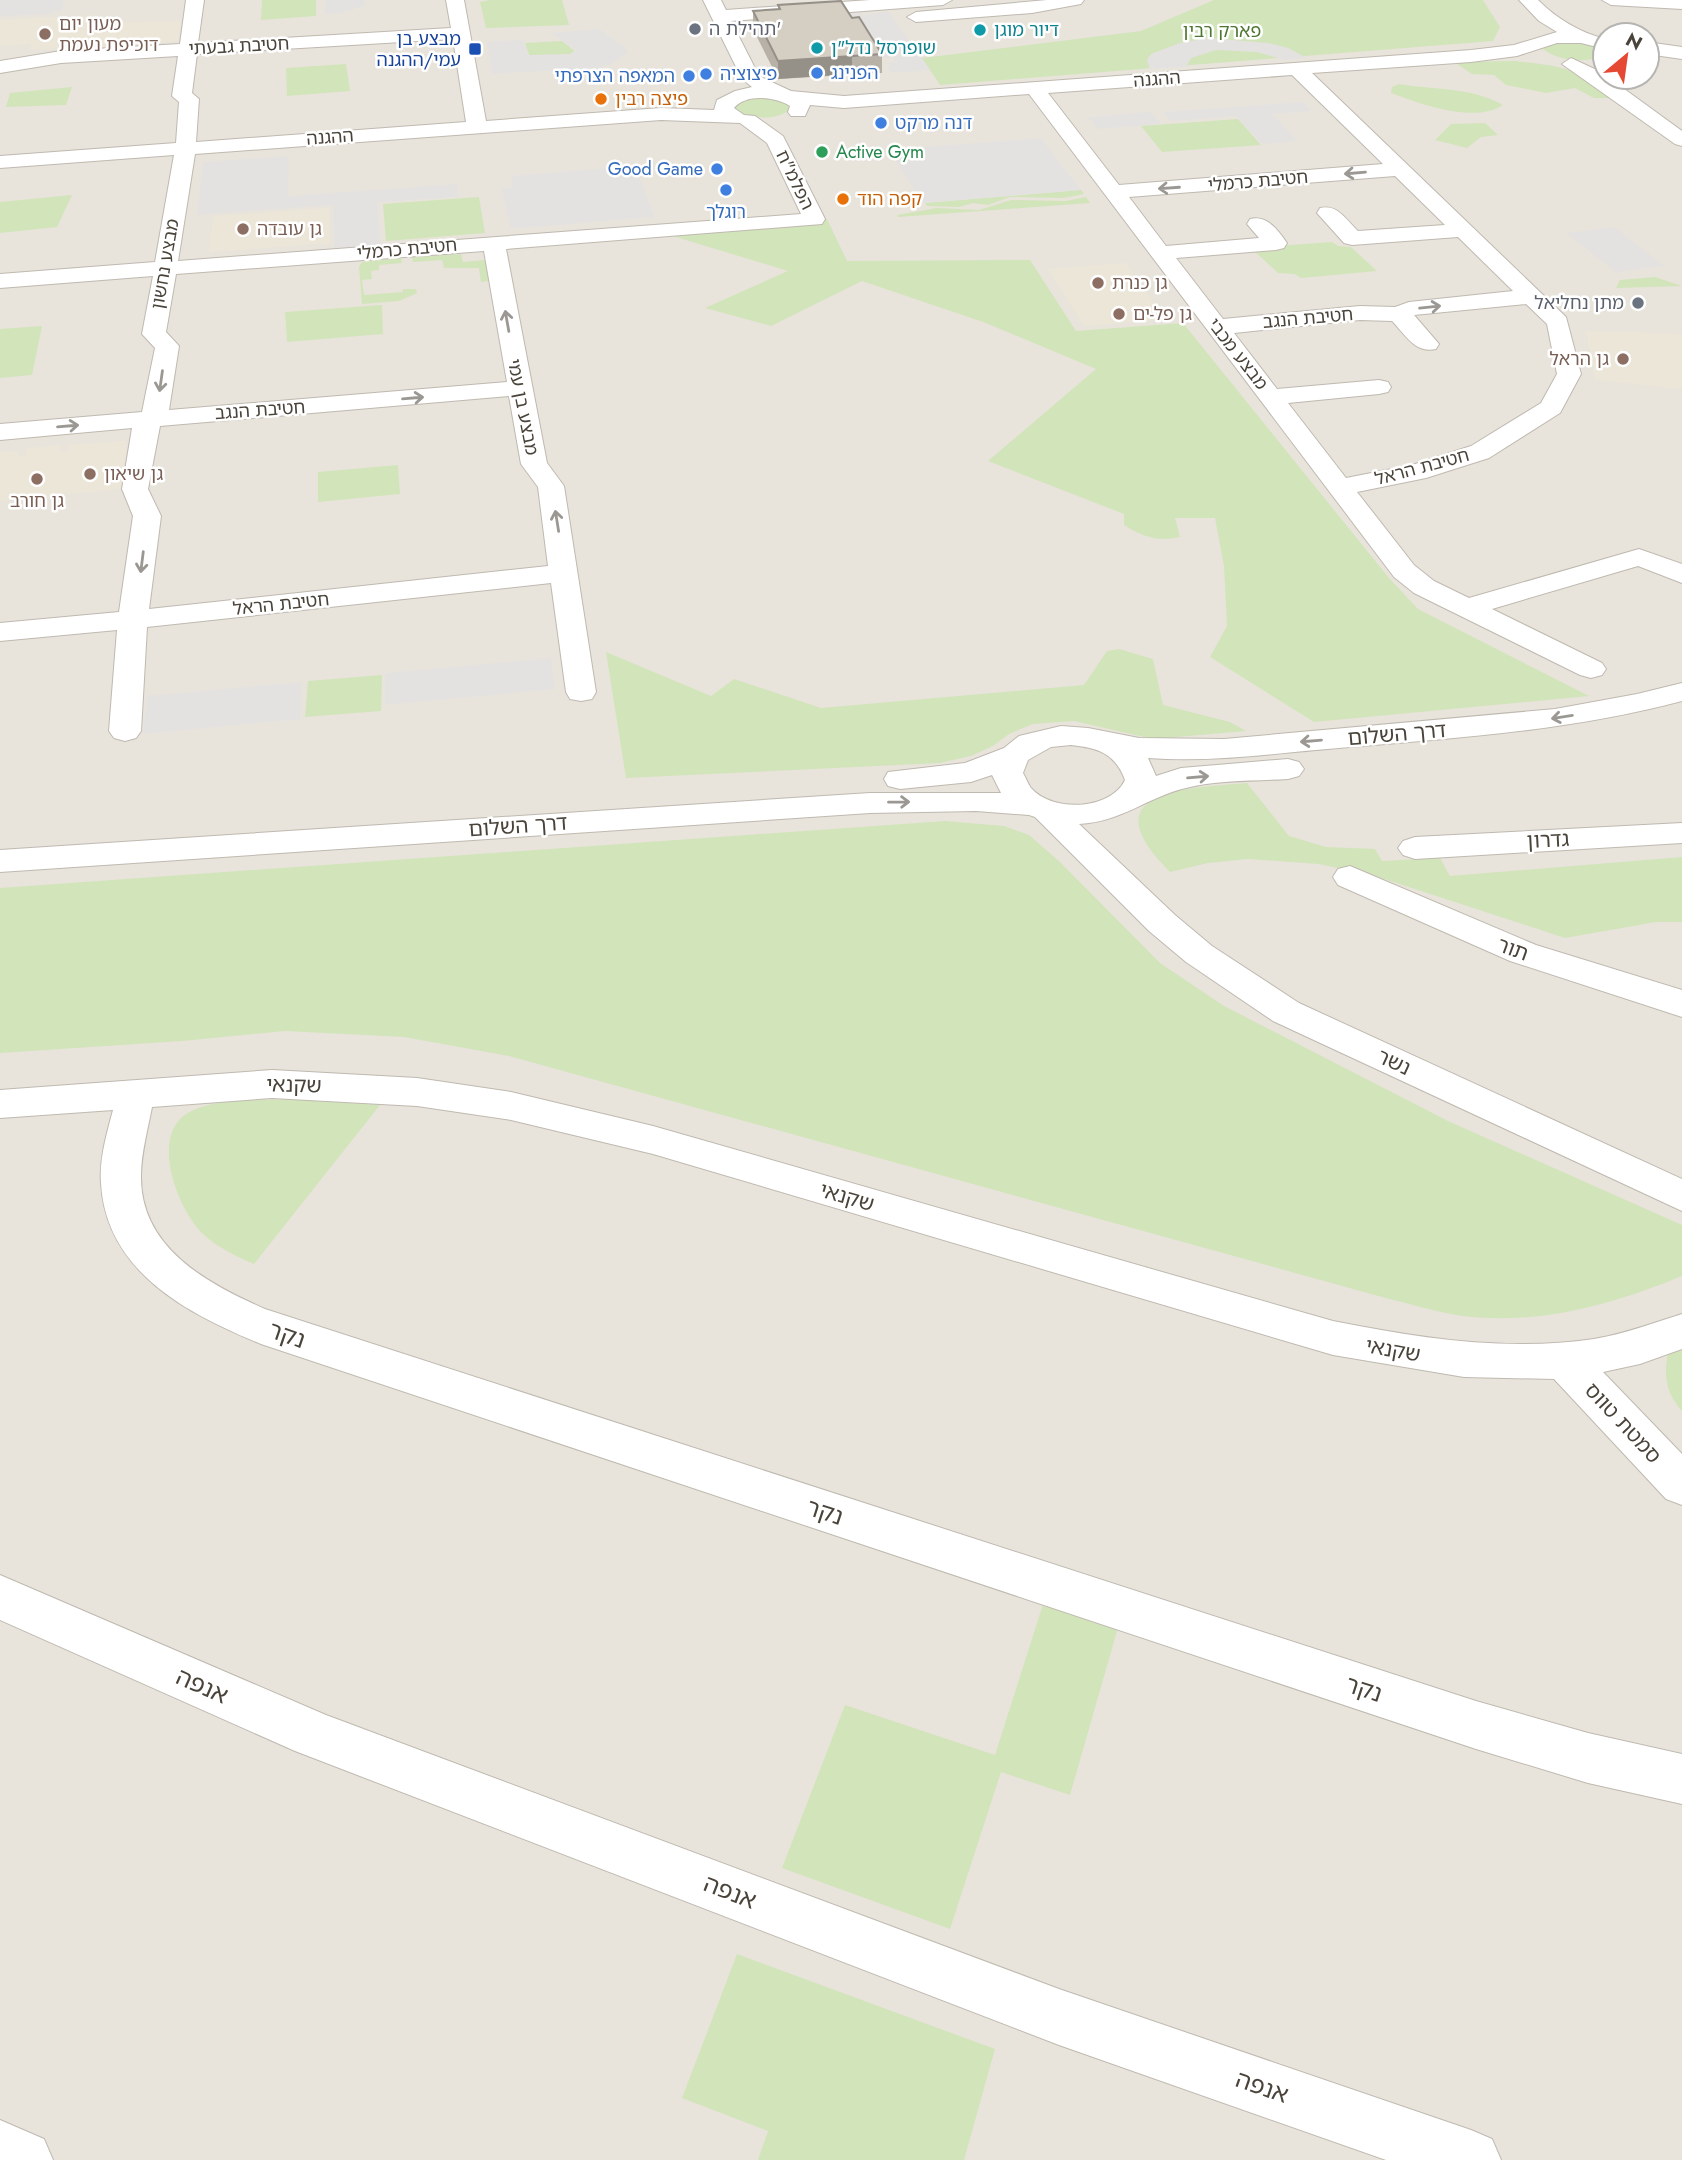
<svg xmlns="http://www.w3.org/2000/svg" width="1682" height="2160" font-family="Jost,'Noto Sans Hebrew',sans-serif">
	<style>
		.residential { fill: #e8e4db; fill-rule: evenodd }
		.education { fill: #ece6d8 }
		.green { fill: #d2e4ba }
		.parking { fill: #e4e2e0 }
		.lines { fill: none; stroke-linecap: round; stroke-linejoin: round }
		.minor-casing { stroke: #bfb9b0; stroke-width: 2 }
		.minor { fill: #fff; fill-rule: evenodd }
		.wall { fill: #b7b1a8 }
		.shaded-wall { fill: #959088 }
		.building { fill: #d5cec3; stroke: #959088; stroke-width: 2 }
		.oneway { stroke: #9b9893 }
		.worship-dot { fill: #6b7280; stroke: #fff; stroke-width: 2.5 }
		.culture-dot { fill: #0f9aa8; stroke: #fff; stroke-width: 2.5 }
		.education-dot { fill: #8d6e63; stroke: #fff; stroke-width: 2.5 }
		.transit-dot { fill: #1a4fb4; stroke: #fff; stroke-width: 2.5 }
		.shop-dot { fill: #3f7fe0; stroke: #fff; stroke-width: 2.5 }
		.food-dot { fill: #e8710a; stroke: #fff; stroke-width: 2.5 }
		.leisure-dot { fill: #2e9e5b; stroke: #fff; stroke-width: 2.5 }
		.labels { text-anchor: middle; stroke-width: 5; stroke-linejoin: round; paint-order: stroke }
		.far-education-label { font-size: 18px; fill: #785e54; stroke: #fff; text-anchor: start }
		.far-worship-label { font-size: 18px; fill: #5b616d; stroke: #fff; text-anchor: start }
		.far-culture-label { font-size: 18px; fill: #0d838f; stroke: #fff; text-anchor: start }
		.far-park-label { font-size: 18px; fill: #4e7633; stroke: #fff }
		.far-transit-label { font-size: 18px; fill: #164399; stroke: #fff; text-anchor: end }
		.far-street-label { font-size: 18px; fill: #49433a; stroke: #fff }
		.far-shop-label { font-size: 18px; fill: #366cbe; stroke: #fff; text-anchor: start }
		.far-food-label { font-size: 18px; fill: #c56008; stroke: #fff; text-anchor: start }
		.far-leisure-label { font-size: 18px; fill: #27864d; stroke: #fff; text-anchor: start }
		.street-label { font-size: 21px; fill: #49433a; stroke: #fff }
		.near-street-label { font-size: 24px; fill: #49433a; stroke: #fff }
	</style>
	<rect width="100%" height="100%" fill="#f5f2ec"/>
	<path class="residential" d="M0,0h1682v2160h-1682zM1605,35h42v42h-42z"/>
	<g class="education">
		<polygon points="94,15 93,23 181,21 178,41 30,50 31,44 0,46 0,20"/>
		<polygon points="329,208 330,243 209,252 213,216"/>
		<polygon points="1126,263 1165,319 1084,326 1048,269"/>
		<polygon points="1586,331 1682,334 1682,389 1595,380"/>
		<polygon points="127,441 120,489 0,501 0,452 19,451 18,456 22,457 25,456 27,448 60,445 60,452 68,451 69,445"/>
	</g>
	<g class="green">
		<polygon points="262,0 316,0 316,16 261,20"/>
		<polygon points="490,0 562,0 569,25 486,28 480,2"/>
		<polygon points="1214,0 1483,0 1500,27 1493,41 940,85 922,58 1141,31"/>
		<path d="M1560,40l37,5 5,3 1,7c-17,9 -45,6 -60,-6l-1,-3z"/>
		<polygon points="562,41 576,52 566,55 529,55 525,43"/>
		<path d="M1515,61c43,5 66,6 99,37h-20l-19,-10 -29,5 -40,-8 -12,-10 -22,-1 -18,-12z"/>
		<polygon points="346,64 350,91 287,96 286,68"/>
		<path d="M1399,84c35,6 73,3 104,21 -28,19 -83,-1 -112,-12l1,-6z"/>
		<polygon points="72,87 66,105 6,107 10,93"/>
		<path d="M764,96l27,7v6c-17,13 -39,9 -58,2l-1,-7z"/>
		<polygon points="1238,119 1261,145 1162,152 1141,126"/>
		<polygon points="1485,123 1498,135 1481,137 1467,148 1435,140 1451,124"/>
		<polygon points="1081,190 1084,194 1064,198 1010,197 988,205 973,203 959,207 927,206 925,203"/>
		<polygon points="72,195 57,227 0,233 0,202"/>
		<polygon points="479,197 485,233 386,241 383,204"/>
		<polygon points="1086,197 1090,203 898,217 897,215 937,208 979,210 1011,200 1066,201"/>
		<path d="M827,219l20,42 183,-1 46,71 107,-8 206,255 29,31 171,87 -275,26 -104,-65 17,-31 -3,-60 -9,-48h-40l5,19c-22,5 -37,0 -56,-12v-11l-136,-53 108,-92 -110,-46 -124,-42 -91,45 -66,-18 83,-37 -122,-37z"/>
		<polygon points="1332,242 1338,246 1351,247 1377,271 1301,278 1295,274 1278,273 1251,248"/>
		<polygon points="461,254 463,262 485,260 489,281 481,282 479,268 444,268 442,260 413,262 412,257"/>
		<polygon points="401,258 402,263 379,265 379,270 371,271 372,279 362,280 364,295 403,292 403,289 416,289 417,293 399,301 362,304 359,267 362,262"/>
		<polygon points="1655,277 1682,286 1616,288 1620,280"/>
		<polygon points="382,305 383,334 287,342 285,312"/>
		<polygon points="42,326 32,375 0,378 0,329"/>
		<polygon points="398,465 400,494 318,502 318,472"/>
		<polygon points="1119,649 1153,659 1163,705 1230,722 1246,731 1153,739 1074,721 1033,724 1009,734 993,746 971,756 940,763 626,778 606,652 711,696 734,679 821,708 1084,685 1107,651"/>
		<polygon points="382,675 381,711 305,717 308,681"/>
		<path d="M1247,783l42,53 37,11 49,2 7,12 58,-3 10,18 232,-19v65h-26l-91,16 -190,-62 -56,-12 -71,-5 -40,4 -38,9c-82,-81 15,-84 77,-89z"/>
		<path d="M945,821l59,5 25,9 31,27 100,101 64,43 224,115 234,104v51c-65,27 -138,48 -210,41 -26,-2 -53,-11 -79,-17l-884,-244 -105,-19 -119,-6 -103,10 -182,12v-165z"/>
		<path d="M298,1100l82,5 -126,159c-18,-8 -36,-16 -51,-30 -25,-24 -53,-96 -17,-120 26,-17 81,-14 112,-14z"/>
		<path d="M1682,1343v68c-17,-18 -19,-39 -13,-62z"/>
		<polygon points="1044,1601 1119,1624 1070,1795 1001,1772 950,1929 782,1868 845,1705 995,1755"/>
		<polygon points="737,1954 995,2049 964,2160 758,2160 768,2131 682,2098"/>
	</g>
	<g class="parking">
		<polygon points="0,0 64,0 62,11 52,11 51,14 0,16"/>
		<polygon points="325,0 364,0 364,6 341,13 325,14"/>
		<polygon points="889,12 930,70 891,73 887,66 891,65 885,63 895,62 893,57 881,58 838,15 860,13 863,17 866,14"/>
		<polygon points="599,29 626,48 627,53 612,64 595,68 492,74 487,42 523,40 529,55 570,54 576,50 551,33"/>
		<polygon points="1208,38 1268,43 1288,48 1307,58 1285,60 1257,52 1216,50 1191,58 1186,67 1150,69 1147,60 1151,54 1180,43"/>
		<polygon points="1303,102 1312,111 1272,114 1298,141 1262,144 1236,116 1171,121 1163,112"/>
		<polygon points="1151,112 1161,124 1098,129 1088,117"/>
		<polygon points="1041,138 1081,190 922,203 889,150"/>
		<polygon points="289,156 288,196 457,184 458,197 378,202 380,245 334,248 333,205 197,215 203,162"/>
		<polygon points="619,167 621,172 637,171 655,217 511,229 501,188 513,187 511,176"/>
		<polygon points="1614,227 1665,266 1616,272 1566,233"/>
		<polygon points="551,658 555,689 385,705 385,673"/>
		<polygon points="302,682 300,719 143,734 148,696"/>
	</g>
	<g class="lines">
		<g class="minor-casing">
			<g id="minor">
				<path d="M186,0h18l-6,43 253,-15 -5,-28h18l22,121 175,-13 53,2 3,-10 18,-9 17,-4 -10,-8 -39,-79h18l5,10 144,-10h82l-9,5 -212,16 28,55 32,15 53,5 627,-46 43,-5 43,-13 -18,-11 -20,-21h19c19,19 41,32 67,39v10l-24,-6h-24l-40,13 -46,6 -159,11 254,244 15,57 -21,39 -71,45 -63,20 -69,14 57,73 20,16 35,17 170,-49 43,15v19l-44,-17 -146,43 110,54 4,6 -4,6 -11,3 -11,-3 -166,-82 -20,-16 -365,-483 -185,14 -34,-3 -5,11h-14l-3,-4 2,-6c-16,-10 -45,-12 -56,2l10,7 11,1 28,20 42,83 -3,5 -316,25 41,214 17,23 32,206 -4,7 -11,2 -11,-2 -4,-7 -15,-109 -404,44 -6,104 -5,7 -11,3 -11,-3 -5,-7 8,-101 -117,11v-18l119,-11 14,-96 -11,-27 10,-61 -132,12v-16l142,-12 13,-64 -13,-14 11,-58 -153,12v-14l155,-12 19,-107 -174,13v-12l176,-13 3,-41 -7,-6 6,-40 -117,7 -61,10v-12l61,-10 119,-7zM453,39l13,83 -270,20 3,-43 -7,-6 5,-39zM1292,75l91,89 -264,21 -71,-92zM661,120l79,3 27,20 34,71 -623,47 17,-107zM1395,176l50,49 -87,6c-12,-11 -20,-27 -38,-23l-3,5 27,30 8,2 106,-8 55,54 -104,11 -14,5 -35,-1 -137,13 -47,-61 100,-8 8,-2 3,-5c-9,-13 -20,-28 -37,-24l-3,5 12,14 -93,8 -37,-49zM484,251l23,131 -338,28 10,-64 -13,-14 10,-58zM1526,304l21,20 10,50 -16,29 -70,43 -59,19 -66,13 -58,-75 91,-9 9,-2 3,-5 -3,-5 -9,-2 -102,9 -43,-56 126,-13 32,1c13,13 23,33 44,28l3,-5 -25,-29zM509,396l12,68 17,23 10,79 -399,43 12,-93 -13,-27 12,-63z"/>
				<polygon points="1047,0 1084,0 1081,4 1032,13 916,22 907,17 916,12"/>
				<polygon points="1602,0 1682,0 1682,9 1611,5"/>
				<polygon points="1647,42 1682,47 1682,59 1647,54"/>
				<polygon points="1571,58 1601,72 1682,131 1682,146 1675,144 1562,64"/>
				<path d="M1682,683v18c-113,30 -227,37 -343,47 -63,5 -126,15 -191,10l8,18 25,-8 107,-9 11,3 5,7 -5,7 -11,3c-32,2 -72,1 -102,9 -39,9 -64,34 -107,36l96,91 37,31 87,57 383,176v32l-409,-190 -87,-59 -37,-31 -114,-114 -6,-2 -53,-4 -106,2 -870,59v-22l870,-57h131l-9,-18 -21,7 -71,7 -12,-3 -4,-7 4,-7 77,-9 39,-15 15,-12 42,-10 27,2 51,10 85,1 331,-30 82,-15zM1071,745c27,3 44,8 54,35 -14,30 -72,33 -94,8 -3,-4 -5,-10 -8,-15l5,-13 23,-13z"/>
				<polygon points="1682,823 1682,843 1415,859 1403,855 1398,848 1403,841 1415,837"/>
				<polygon points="1350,866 1536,945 1682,990 1682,1017 1510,961 1338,885 1333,877 1338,869"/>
				<path d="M272,1070l145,8 94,14 142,34 680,195c86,17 173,31 261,18 31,-5 59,-16 88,-25v35l-42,15 -37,8 79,82v51l-16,-6 -112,-120 -90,-2 -131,-22 -680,-201 -142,-34 -94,-14 -145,-8 -120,9c-4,22 -11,46 -11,69 -1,72 67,108 124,133l1211,392 112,32 94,21v50l-94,-21 -112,-34 -1215,-405c-73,-30 -155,-72 -160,-161 -2,-24 6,-50 12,-73l-113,8v-28z"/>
				<polygon points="0,1575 326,1715 1059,1989 1471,2130 1492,2139 1501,2160 1386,2160 1059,2045 295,1751 0,1620"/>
				<polygon points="0,2120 44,2139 53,2160 0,2160"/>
			</g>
		</g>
		<use href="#minor" class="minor"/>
	</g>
	<polygon class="wall" points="778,5 852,18 882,54 882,73 778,79 753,29 753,11 778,9"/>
	<polygon class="shaded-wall" points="852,56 852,74 778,79 778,61"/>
	<polygon class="building" points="841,1 852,18 859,17 882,54 778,61 753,11 780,9 778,5"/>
	<defs><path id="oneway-shaft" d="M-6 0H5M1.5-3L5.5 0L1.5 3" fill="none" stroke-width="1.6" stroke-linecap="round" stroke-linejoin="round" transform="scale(1.75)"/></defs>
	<g class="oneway">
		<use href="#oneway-shaft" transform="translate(1355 173) rotate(175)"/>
		<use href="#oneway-shaft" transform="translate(1169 188) rotate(176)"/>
		<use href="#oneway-shaft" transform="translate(1430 307) rotate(-6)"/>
		<use href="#oneway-shaft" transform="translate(507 321) rotate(-100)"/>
		<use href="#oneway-shaft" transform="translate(161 381) rotate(98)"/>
		<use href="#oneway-shaft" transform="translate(413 398) rotate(-5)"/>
		<use href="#oneway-shaft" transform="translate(68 426) rotate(-5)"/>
		<use href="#oneway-shaft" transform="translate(557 521) rotate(-99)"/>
		<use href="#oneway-shaft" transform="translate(142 562) rotate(97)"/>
		<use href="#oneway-shaft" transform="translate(1562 717) rotate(171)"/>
		<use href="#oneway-shaft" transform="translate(1311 741) rotate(175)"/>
		<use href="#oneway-shaft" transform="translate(1198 777) rotate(-5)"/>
		<use href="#oneway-shaft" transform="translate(899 802) rotate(-1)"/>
	</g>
	<g class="worship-dot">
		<circle cx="695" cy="29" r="7"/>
		<circle cx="1638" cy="303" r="7"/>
	</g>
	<g class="culture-dot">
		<circle cx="980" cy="30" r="7"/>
		<circle cx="817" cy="48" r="7"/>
	</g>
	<g class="education-dot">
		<circle cx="45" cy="34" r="7"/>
		<circle cx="243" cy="229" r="7"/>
		<circle cx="1098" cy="283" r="7"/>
		<circle cx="1119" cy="314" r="7"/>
		<circle cx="1623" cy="359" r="7"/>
		<circle cx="90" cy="474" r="7"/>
		<circle cx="37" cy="479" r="7"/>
	</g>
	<rect class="transit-dot" x="468" y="42" width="14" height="14" rx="3.5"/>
	<g class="shop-dot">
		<circle cx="817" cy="73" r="7"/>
		<circle cx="706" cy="74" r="7"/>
		<circle cx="689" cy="76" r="7"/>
		<circle cx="881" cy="123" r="7"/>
		<circle cx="717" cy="169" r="7"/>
		<circle cx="726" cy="190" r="7"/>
	</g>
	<g class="food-dot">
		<circle cx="601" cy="99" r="7"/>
		<circle cx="843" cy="199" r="7"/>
	</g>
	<circle class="leisure-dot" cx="822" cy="152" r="7"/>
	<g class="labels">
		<g class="far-education-label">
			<text x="59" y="30">מעון יום<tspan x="59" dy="21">דוכיפת נעמת</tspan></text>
			<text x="257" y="235">גן עובדה</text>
			<text x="1112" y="289">גן כנרת</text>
			<text x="1133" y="320">גן פל-ים</text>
			<text x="1609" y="365" text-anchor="end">גן הראל</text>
			<text x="104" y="480">גן שיאון</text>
			<text x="37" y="507" text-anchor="middle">גן חורב</text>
		</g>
		<g class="far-worship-label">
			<text x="709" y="35">תהילת ה'</text>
			<text x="1624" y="309" text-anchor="end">מתן נחליאל</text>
		</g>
		<g class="far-culture-label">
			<text x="994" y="36">דיור מוגן</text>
			<text x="831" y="54">שופרסל נדל"ן</text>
		</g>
		<g class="far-park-label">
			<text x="1222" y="37">פארק רבין</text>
		</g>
		<g class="far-transit-label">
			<text x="461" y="45">מבצע בן<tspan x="461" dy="21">עמי/ההגנה</tspan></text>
		</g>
		<g class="far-street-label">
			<text transform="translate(239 46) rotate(-3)" y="6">חטיבת גבעתי</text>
			<text transform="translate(1157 79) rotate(-4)" y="6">ההגנה</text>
			<text transform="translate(330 137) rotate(-4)" y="6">ההגנה</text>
			<text transform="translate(795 180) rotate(64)" y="6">הפלמ"ח</text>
			<text transform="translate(1258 181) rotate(-5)" y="6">חטיבת כרמלי</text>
			<text transform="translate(407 249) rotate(-5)" y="6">חטיבת כרמלי</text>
			<text transform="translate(165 264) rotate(-80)" y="6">מבצע נחשון</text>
			<text transform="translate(1308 318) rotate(-5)" y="6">חטיבת הנגב</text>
			<text transform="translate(1238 354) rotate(52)" y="6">מבצע מכבי</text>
			<text transform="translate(523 407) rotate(79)" y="6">מבצע בן עמי</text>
			<text transform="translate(260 410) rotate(-4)" y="6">חטיבת הנגב</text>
			<text transform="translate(1422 467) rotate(-15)" y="6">חטיבת הראל</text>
			<text transform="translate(281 604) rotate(-6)" y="6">חטיבת הראל</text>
		</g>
		<g class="far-shop-label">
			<text x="831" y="79">הפנינג</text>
			<text x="720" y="80">פיצוציה</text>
			<text x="675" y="82" text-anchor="end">המאפה הצרפתי</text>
			<text x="895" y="129">דנה מרקט</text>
			<text x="703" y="175" text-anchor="end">Good Game</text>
			<text x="726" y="218" text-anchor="middle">רוגלך</text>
		</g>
		<g class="far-food-label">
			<text x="615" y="105">פיצה רבין</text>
			<text x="857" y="205">קפה הוד</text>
		</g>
		<g class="far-leisure-label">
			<text x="836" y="158">Active Gym</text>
		</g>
		<g class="street-label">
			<text transform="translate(1397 734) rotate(-5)" y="7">דרך השלום</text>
			<text transform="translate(518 826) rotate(-4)" y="7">דרך השלום</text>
			<text transform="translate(1548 840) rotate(-3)" y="7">גדרון</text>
			<text transform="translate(1513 949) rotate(20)" y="7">תור</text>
			<text transform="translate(1394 1062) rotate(25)" y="7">נשר</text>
			<text transform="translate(294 1085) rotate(1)" y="7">שקנאי</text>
			<text transform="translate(847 1197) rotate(16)" y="7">שקנאי</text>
			<text transform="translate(1393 1350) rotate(10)" y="7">שקנאי</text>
			<text transform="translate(1623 1423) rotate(47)" y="7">סמטת טווס</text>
		</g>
		<g class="near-street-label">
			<text transform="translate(287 1335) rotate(19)" y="8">נקר</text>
			<text transform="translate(825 1512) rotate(18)" y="8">נקר</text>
			<text transform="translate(202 1686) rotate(24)" y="8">אנפה</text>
			<text transform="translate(1364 1689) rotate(18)" y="8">נקר</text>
			<text transform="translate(730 1892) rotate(21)" y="8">אנפה</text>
			<text transform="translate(1262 2087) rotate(19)" y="8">אנפה</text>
		</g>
	</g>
	<g transform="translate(1626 56) rotate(29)"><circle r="33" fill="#ffffff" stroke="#b6b4b0" stroke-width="2"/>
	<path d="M0-5L12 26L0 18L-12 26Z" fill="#e54933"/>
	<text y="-10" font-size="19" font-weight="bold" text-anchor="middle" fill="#49433a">N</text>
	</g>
</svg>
